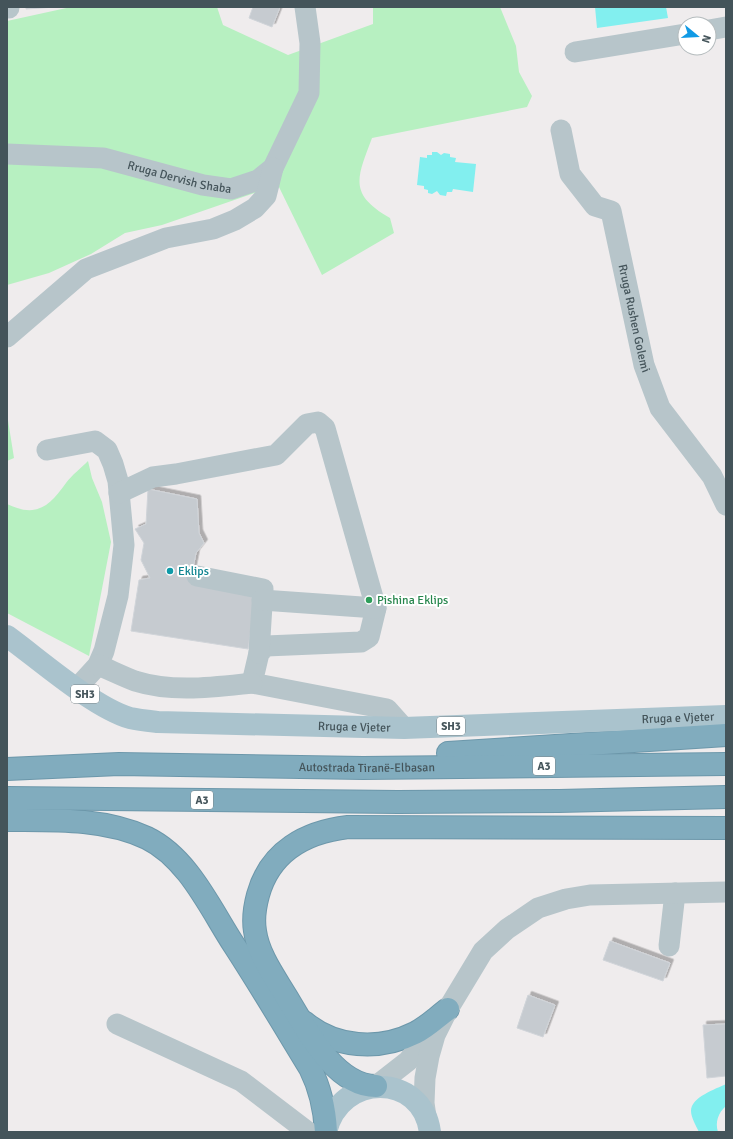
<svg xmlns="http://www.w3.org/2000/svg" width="733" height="1139" font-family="Signika,sans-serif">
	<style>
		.green { fill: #b7f0c1 }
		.water { fill: #82efef }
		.building { fill: #c6cbd0; stroke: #d0d4d9; filter: url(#shadow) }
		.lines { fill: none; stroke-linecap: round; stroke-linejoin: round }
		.highway-casing { stroke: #6c97aa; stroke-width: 24 }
		.minor { stroke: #b7c5ca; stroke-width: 21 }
		.major { stroke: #aac3cd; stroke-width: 22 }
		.highway { stroke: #81acbe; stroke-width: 22 }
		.culture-dot { fill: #0f9aa8; stroke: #fff; stroke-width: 1.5 }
		.leisure-dot { fill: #2e9e5b; stroke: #fff; stroke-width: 1.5 }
		.labels { text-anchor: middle; stroke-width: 4; stroke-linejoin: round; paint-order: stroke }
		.shield { fill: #fff; stroke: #7c878c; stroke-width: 1 }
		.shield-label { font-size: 11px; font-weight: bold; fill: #44545a }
		.street-label { font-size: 12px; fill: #44545a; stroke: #fff }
		.culture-label { font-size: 12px; fill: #0d838f; stroke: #fff; text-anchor: start }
		.leisure-label { font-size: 12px; fill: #27864d; stroke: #fff; text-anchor: start }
	</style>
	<defs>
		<filter id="shadow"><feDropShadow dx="3.5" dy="-3.5" stdDeviation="0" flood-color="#0004"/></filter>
	</defs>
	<rect width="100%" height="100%" fill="#efeced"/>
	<g class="green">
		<path d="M71,7h146l6,18 65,30 85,-31v-17h127l16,39 3,26 13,24 -5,11 -155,31c-15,40 -24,56 18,80l4,15 -72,42 -44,-90 -116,40 -37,8 -34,21 -42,19 -42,12v-264z"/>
		<polygon points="7,414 14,458 7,461"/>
		<path d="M88,461l4,17 10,24 9,40 -22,114 -82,-43v-109c29,14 42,3 59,-21 6,-8 15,-15 22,-22z"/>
	</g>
	<g class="water">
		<polygon points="595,7 666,7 668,18 597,28"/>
		<polygon points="432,152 437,152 441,155 444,153 450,154 450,157 456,158 455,162 476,164 473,192 453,189 452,192 447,192 446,196 440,195 437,191 432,194 428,193 428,190 424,189 424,186 417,185 420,157 427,158 427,155 432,155"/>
		<path d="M726,1084v22c-8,7 -11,16 -8,26h-19c-3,-6 -8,-15 -8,-21 0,-14 25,-22 35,-27z"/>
	</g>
	<g class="building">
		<polygon points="26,7 56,7 26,9"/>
		<polygon points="253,7 280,7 272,27 249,18"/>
		<polygon points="148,489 197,499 199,533 204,543 196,553 190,583 256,595 248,649 131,631 139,580 150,578 141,560 144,543 135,529 146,524"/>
		<polygon points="610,941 670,963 663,981 603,960"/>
		<polygon points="528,995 555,1005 543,1037 517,1028"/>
		<polygon points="726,1024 726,1076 707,1078 703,1025"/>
	</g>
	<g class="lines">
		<g class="highway-casing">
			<g id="highway">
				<polyline points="448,753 726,735"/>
				<path id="s4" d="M7,769l112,-5 244,4 363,-4"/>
				<polyline points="7,798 398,802 559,801 726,797"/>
				<path d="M7,820c46,0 97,-2 140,18 41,20 63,70 87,107 26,40 51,82 76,123 10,20 15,42 16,64"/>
				<path d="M304,1022c31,26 75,29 111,11 12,-6 22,-16 33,-24"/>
				<path d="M376,1086c-42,0 -71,-59 -90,-90 -12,-20 -28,-42 -31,-65 -2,-12 0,-25 3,-36 12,-44 48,-63 90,-68l378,1"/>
			</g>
		</g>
		<g class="minor">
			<polyline points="8,7 9,8"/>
			<polyline points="709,30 726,27"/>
			<polyline points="575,52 685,34"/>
			<path id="s1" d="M561,130l9,44 25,32 16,5 33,154 16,43 52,68 14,29"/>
			<path id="s2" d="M7,154l96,4 100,27 28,4 27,-9 15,-12 36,-75 1,-50 -5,-36"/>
			<polyline points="7,337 86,269 166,238 213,229 235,220 255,208 266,196 273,168"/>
			<polyline points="47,450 95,441 107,450 113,464 118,481 124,545 118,596 104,651 98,665 77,688"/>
			<polyline points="119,493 153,477 176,474 276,455 307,424 318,422 325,428 376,608 369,637 361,642 266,646 259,653 252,683 387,709 404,728"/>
			<polyline points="197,576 263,589 259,653"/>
			<polyline points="262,600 376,608"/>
			<path d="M98,665c12,5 24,11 37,16 38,12 79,6 117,2"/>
			<polyline points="669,946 675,893"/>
			<polyline points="117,1024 241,1081 308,1132"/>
			<polyline points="376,1086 408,1061 433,1031"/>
			<polyline points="426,1117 424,1103 425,1078 429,1056 435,1035 448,1009 483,951 507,929 538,908 566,899 590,895 726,892"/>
		</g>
		<g class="major">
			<path id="s3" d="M7,636c33,24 86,71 123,82 9,2 19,3 28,4l246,6 322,-12"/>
			<path d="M326,1132c14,-60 96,-60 104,0"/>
		</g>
		<use href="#highway" class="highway"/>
	</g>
	<circle class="culture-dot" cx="170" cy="571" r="4"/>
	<circle class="leisure-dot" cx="369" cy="600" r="4"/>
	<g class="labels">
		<g class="shield">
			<rect x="71" y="685" width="28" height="18" rx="3"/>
			<rect x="437" y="717" width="28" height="18" rx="3"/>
			<rect x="533" y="757" width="22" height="18" rx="3"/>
			<rect x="191" y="791" width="22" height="18" rx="3"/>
		</g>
		<g class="shield-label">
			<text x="85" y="698">SH3</text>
			<text x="451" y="730">SH3</text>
			<text x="544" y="770">A3</text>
			<text x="202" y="804">A3</text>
		</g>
		<g class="street-label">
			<text dy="4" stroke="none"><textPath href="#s2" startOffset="175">Rruga Dervish Shaba</textPath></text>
			<text dy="4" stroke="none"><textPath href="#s1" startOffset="212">Rruga Rushen Golemi</textPath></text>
			<text dy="4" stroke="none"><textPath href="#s3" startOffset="697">Rruga e Vjeter</textPath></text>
			<text dy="4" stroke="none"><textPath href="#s3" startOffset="373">Rruga e Vjeter</textPath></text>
			<text dy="4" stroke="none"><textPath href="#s4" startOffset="360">Autostrada Tiranë-Elbasan</textPath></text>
		</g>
		<g class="culture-label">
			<text x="178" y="575">Eklips</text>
		</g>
		<g class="leisure-label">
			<text x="377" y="604">Pishina Eklips</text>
		</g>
	</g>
	<rect width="733" height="1139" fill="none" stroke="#44545a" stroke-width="16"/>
	<g transform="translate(697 36) rotate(108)"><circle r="19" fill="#ffffff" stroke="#b4bbbd"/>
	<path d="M0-3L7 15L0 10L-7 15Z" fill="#109ae5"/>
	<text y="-6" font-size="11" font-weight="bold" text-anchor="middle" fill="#44545a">N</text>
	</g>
</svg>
